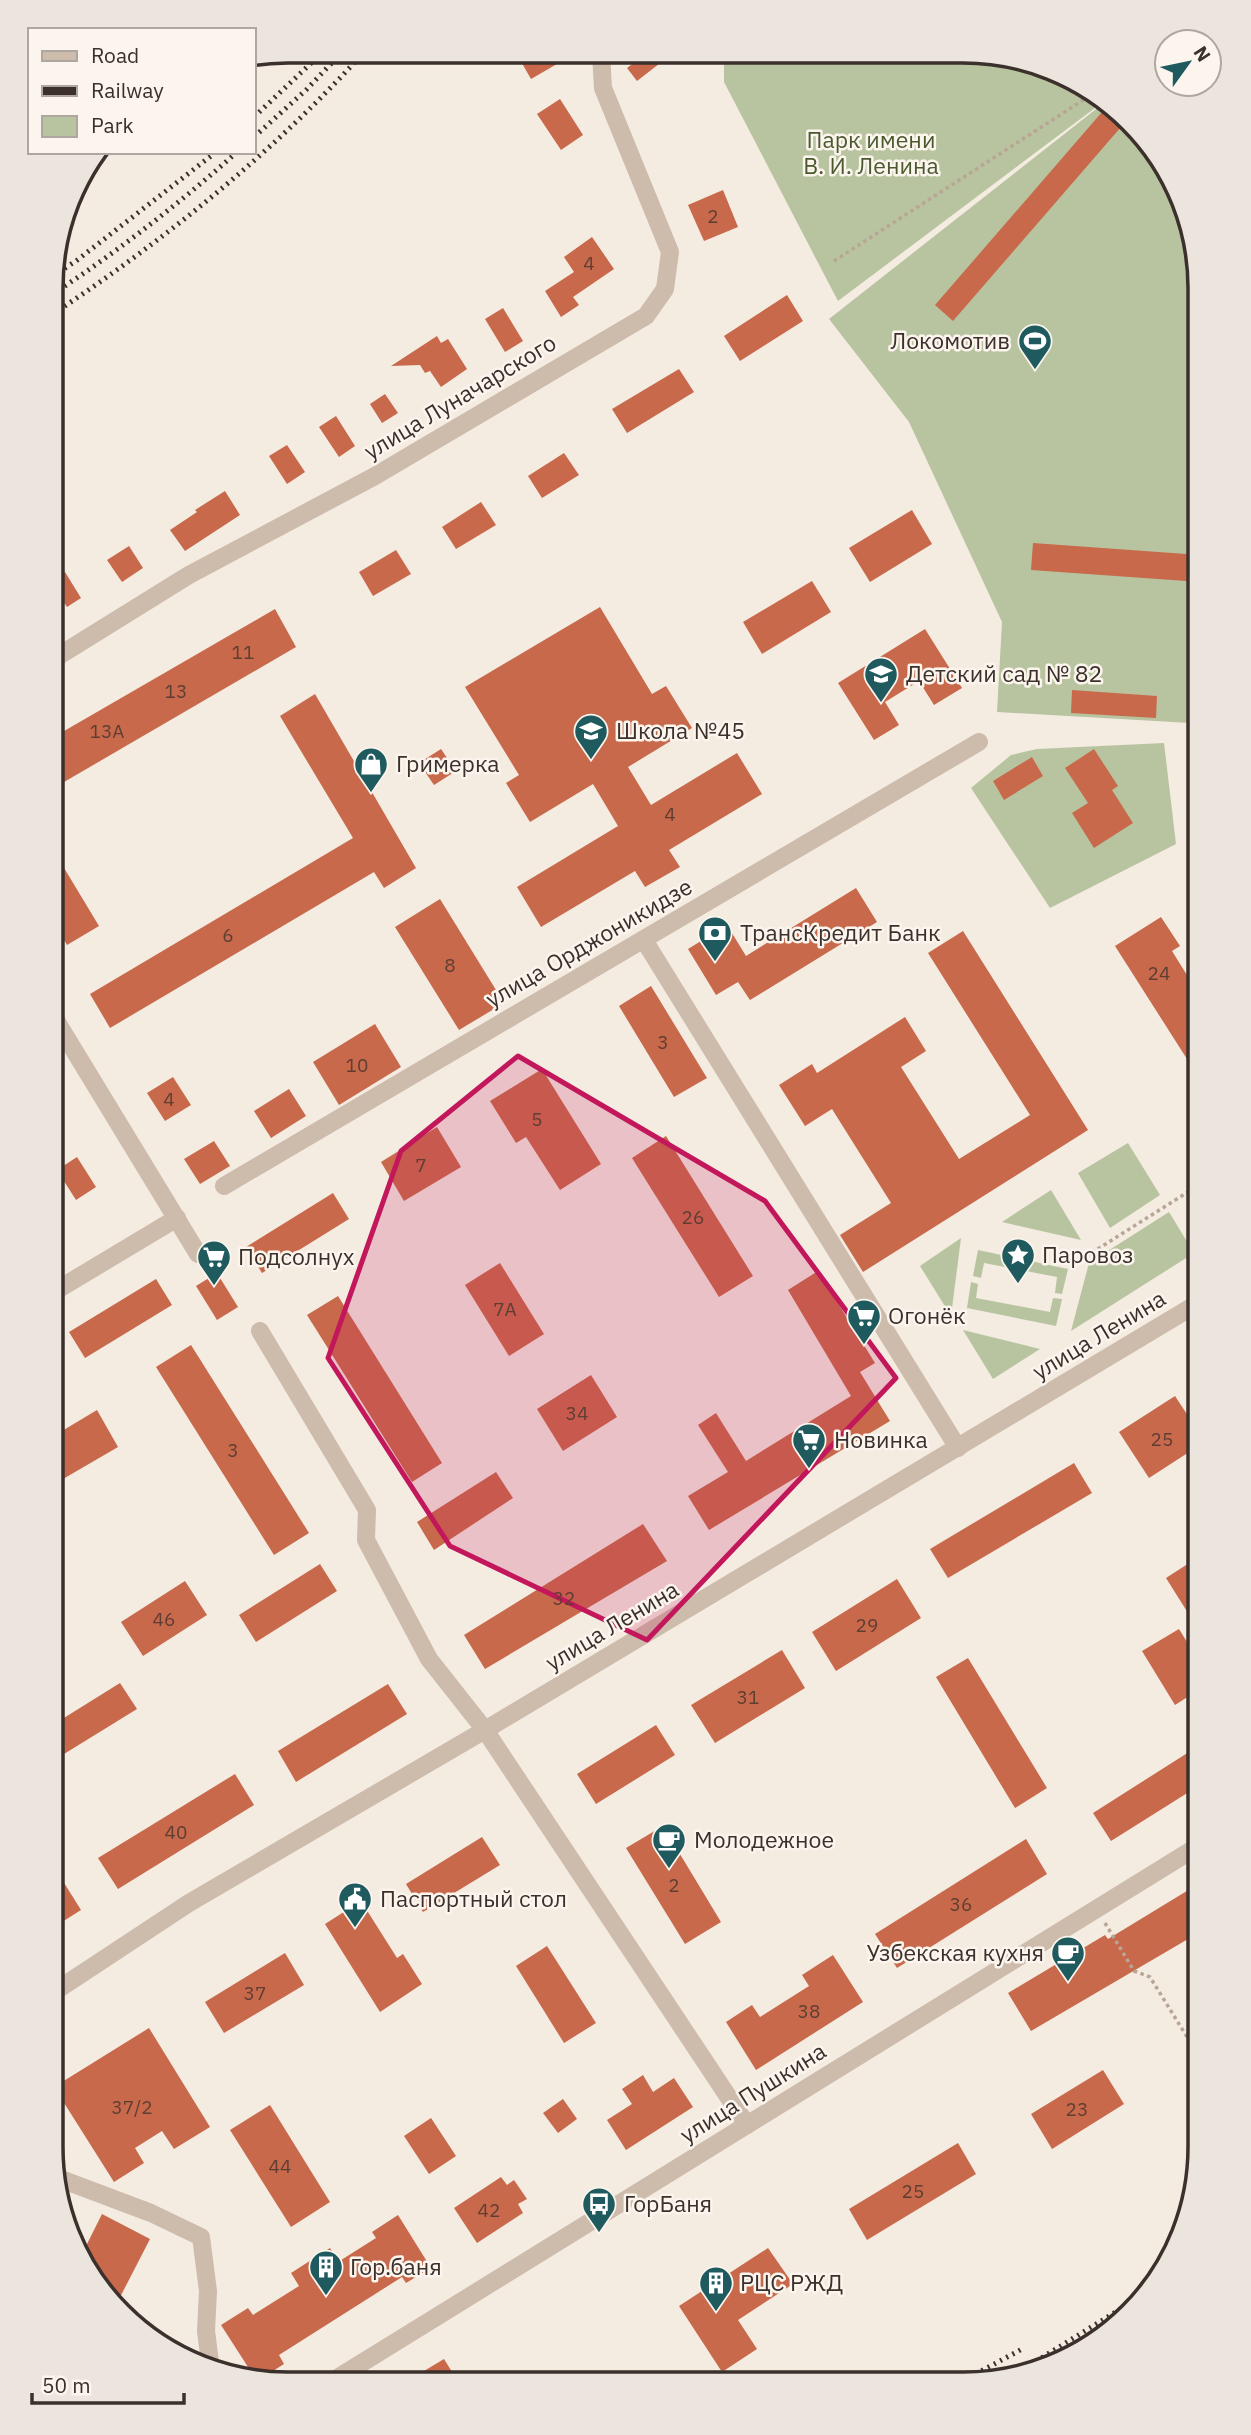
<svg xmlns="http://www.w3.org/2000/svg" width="1251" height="2435" font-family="'IBM Plex Sans',sans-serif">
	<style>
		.green { fill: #b8c4a0 }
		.building { fill: #c8694b }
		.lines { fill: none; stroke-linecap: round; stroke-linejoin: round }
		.path { stroke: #b9a596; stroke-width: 3.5; stroke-dasharray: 3.5 3.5; stroke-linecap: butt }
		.minor { stroke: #cdbbac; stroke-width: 18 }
		.rail { stroke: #3b302b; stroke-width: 5; stroke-dasharray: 2 5; stroke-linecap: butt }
		.marked { fill: #c2185b; fill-opacity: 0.2; stroke: #c2185b; stroke-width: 5; stroke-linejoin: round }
		.labels { text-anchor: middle; stroke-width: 5; stroke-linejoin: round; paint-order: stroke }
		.number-label { font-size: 19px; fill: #5e3e33 }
		.park-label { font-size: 23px; fill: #4a5a2e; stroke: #fbf5ee }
		.poi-label { font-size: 23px; fill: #3b302b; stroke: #fbf5ee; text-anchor: start }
		.street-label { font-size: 23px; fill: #3b302b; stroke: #fbf5ee }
		.rim { fill: none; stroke: #3b302b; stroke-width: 3.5 }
	</style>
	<rect width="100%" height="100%" fill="#f4ebe1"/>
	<g class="green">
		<polygon points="724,53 1009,55 1103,102 838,301 724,82"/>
		<polygon points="1105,102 1119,109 1188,212 1200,288 1200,720 1190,723 997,712 1002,622 909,422 829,319"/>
		<polygon points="1164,743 1176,844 1050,908 971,788 1011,755 1037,749"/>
		<polygon points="1128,1143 1160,1195 1110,1228 1078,1173"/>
		<polygon points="1051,1190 1081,1240 1002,1222"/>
		<polygon points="1169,1212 1194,1253 1071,1331 1089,1263"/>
		<polygon points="961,1238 951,1316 920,1266"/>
		<polygon points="978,1250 1068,1269 1062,1294 1055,1293 1057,1277 984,1263 981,1278 973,1276"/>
		<polygon points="971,1282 978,1284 976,1298 1050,1312 1053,1298 1062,1299 1056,1326 967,1308"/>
		<polygon points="963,1330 1040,1349 993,1379"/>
	</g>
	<g class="building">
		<polygon points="529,52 576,53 531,79 519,58"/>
		<polygon points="647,53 673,53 637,81 627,68"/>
		<polygon points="560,99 583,135 561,150 537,114"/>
		<polygon points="1102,112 1121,127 953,321 935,305"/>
		<polygon points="723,190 738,227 704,241 688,205"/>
		<polygon points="592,237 614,269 573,297 579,305 561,317 545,291 574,272 564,257"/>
		<polygon points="787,295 803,321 740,361 724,336"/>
		<polygon points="503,308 523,341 505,352 485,319"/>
		<polygon points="437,336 441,343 448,339 467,369 441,387 430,371 425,373 420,365 391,366"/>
		<polygon points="679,369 694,392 627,433 612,409"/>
		<polygon points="385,394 398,413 382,423 370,404"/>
		<polygon points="336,416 355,446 339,457 319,427"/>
		<polygon points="287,445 305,472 287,484 269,456"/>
		<polygon points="564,453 579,475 542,498 528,476"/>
		<polygon points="225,491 240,515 185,551 170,530 197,512 195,510"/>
		<polygon points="481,502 496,525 456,549 442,527"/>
		<polygon points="912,510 932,544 870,582 849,548"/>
		<polygon points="1033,543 1200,555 1200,582 1031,570"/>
		<polygon points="129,546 143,568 122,582 107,560"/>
		<polygon points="396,550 411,574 373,596 359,572"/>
		<polygon points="65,572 81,598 67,607 52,584 52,580"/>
		<polygon points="812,581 831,612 762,654 743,622"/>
		<polygon points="600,607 652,694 666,686 692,728 628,767 651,805 737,753 762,794 669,850 680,867 645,887 635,871 541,927 517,887 618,826 593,784 530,822 506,783 519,775 465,687"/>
		<polygon points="275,609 296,647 52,789 52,738"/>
		<polygon points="925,629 962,688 934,705 919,681 885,702 899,725 874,740 838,683"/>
		<polygon points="1072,690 1157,696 1156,718 1071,713"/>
		<polygon points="315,694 416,868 384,888 374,872 110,1028 90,994 353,838 280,716"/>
		<polygon points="441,749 456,771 434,785 419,763"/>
		<polygon points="1094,749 1118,786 1112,790 1133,823 1094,848 1072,813 1088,803 1065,768"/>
		<polygon points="1032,757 1043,776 1004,800 993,781"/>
		<polygon points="52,848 99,926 67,945 52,919"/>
		<polygon points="856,888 877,922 750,1000 738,982 716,995 688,949 727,925 746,956"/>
		<polygon points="440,899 504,1003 459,1030 395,927"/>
		<polygon points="1161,917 1180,946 1172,951 1200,996 1200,1051 1187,1059 1115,946"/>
		<polygon points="963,931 1088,1130 863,1272 840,1235 891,1203 832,1109 805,1126 779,1085 812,1064 817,1073 905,1017 926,1051 901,1067 959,1159 1030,1115 928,953"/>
		<polygon points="651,986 707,1078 674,1097 619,1006"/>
		<polygon points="375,1024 401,1067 339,1105 313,1062"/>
		<polygon points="542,1069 601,1164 560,1190 526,1137 516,1143 490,1101"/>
		<polygon points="173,1077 191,1105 165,1121 147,1093"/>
		<polygon points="289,1089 306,1116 271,1138 254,1111"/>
		<polygon points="437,1127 461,1167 404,1201 381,1162"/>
		<polygon points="666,1136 753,1276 719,1297 632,1158"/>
		<polygon points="214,1141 230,1166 200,1184 184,1159"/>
		<polygon points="77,1157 96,1187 76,1200 57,1170"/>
		<polygon points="333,1193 349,1219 262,1273 246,1247"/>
		<polygon points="500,1263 544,1334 509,1356 465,1285"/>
		<polygon points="818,1271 875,1363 860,1372 890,1421 709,1530 688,1496 728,1472 698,1425 716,1413 746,1461 851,1396 788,1290"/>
		<polygon points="217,1273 238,1307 217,1320 196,1286"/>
		<polygon points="156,1279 172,1305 85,1358 69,1332"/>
		<polygon points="338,1296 442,1463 412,1482 307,1315"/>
		<polygon points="191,1345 309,1533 274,1555 156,1367"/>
		<polygon points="591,1375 617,1417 563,1451 537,1409"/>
		<polygon points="1175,1396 1200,1434 1200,1445 1149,1478 1119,1432"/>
		<polygon points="97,1410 118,1447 51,1486 52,1437"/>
		<polygon points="1074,1463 1092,1493 948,1578 930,1549"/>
		<polygon points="496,1472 513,1498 434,1550 417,1522"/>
		<polygon points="643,1524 667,1561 485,1669 464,1635"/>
		<polygon points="1200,1556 1200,1632 1166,1578"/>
		<polygon points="320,1564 337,1591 256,1642 239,1615"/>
		<polygon points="897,1579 921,1618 836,1671 812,1632"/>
		<polygon points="185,1581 207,1615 143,1656 121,1622"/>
		<polygon points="1179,1629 1200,1663 1200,1689 1175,1705 1142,1651"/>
		<polygon points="782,1650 805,1688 715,1743 691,1705"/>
		<polygon points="968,1658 1047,1788 1015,1808 936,1677"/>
		<polygon points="120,1683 137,1709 51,1762 51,1726"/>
		<polygon points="388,1684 407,1714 296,1782 278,1751"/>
		<polygon points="656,1725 675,1755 596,1804 577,1774"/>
		<polygon points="1200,1745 1200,1785 1111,1841 1093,1813"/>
		<polygon points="235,1774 254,1805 118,1889 98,1858"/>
		<polygon points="663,1826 721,1922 685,1944 626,1848"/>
		<polygon points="482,1837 500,1865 423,1912 406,1884"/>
		<polygon points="1026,1839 1047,1874 897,1968 875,1934"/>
		<polygon points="51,1862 81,1910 51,1929"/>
		<polygon points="1200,1883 1200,1932 1031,2031 1008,1993 1105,1935 1108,1939"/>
		<polygon points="361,1901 397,1958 403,1954 422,1984 380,2012 325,1924"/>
		<polygon points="547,1946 596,2023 564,2043 516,1966"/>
		<polygon points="285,1953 304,1985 224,2033 205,2002"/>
		<polygon points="833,1955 863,2002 756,2070 726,2022 752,2005 760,2017 809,1986 802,1975"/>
		<polygon points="149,2028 210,2127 174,2149 162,2131 135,2148 144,2163 114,2182 54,2087"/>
		<polygon points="1103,2070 1124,2104 1052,2149 1031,2114"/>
		<polygon points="643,2075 653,2092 674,2078 693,2107 626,2150 607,2120 632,2104 622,2089"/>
		<polygon points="563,2099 577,2119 558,2133 543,2113"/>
		<polygon points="270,2105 330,2202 291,2227 230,2130"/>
		<polygon points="431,2118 456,2156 429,2174 404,2136"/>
		<polygon points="958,2143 976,2174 867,2240 849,2209"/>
		<polygon points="501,2177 507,2185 514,2180 527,2199 518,2204 523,2213 477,2243 454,2208"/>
		<polygon points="102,2214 150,2239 117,2303 83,2252"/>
		<polygon points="398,2215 431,2268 406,2283 402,2277 279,2355 284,2364 257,2381 221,2325 248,2308 253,2315 299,2286 291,2273 330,2248 338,2262 376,2238 372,2232"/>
		<polygon points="768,2248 793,2284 738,2320 757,2349 722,2372 679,2306"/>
		<polygon points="444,2359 459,2383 404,2383"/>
	</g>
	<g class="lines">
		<g class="path">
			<polyline points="834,261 1091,95"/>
			<polyline points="1074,1264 1188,1192"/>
			<polyline points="1105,1923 1134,1971 1150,1977 1200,2058"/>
		</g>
		<g class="minor">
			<polyline points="52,660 189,575 375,476 646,316 665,289 670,252 603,88 601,53"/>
			<polyline points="644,940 958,1448"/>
			<polyline points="52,1014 198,1254"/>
			<polyline points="224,1186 979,742"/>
			<polyline points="52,1293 177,1218"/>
			<polyline points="260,1331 367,1510 366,1540 429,1659 485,1730 747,2125"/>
			<polyline points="51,1994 189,1903 485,1730 1200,1302"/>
			<polyline points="55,2174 58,2178 151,2213 201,2237 208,2291 206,2331 211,2370"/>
			<polyline points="331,2382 1200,1845"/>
		</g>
		<g class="rail">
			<polyline points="254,117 324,51"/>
			<polyline points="254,137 306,90 343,51"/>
			<polyline points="53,276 76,261 216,152"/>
			<path d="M53,294c65,-43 126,-90 184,-142"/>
			<path d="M53,314c113,-75 221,-162 312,-263"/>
			<polyline points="1012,2376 1153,2289"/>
			<polyline points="957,2384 1024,2348"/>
		</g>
	</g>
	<path class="marked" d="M518,1056l247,145 131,177 -249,262 -197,-94 -122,-188 73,-207z"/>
	<defs>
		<g id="stadium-pin" transform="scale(1.75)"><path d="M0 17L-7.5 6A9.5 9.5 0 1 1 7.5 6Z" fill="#1f5a5e" stroke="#fbf5ee"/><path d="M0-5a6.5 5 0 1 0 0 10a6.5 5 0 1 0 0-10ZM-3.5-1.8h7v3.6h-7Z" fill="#fff"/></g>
		<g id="school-pin" transform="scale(1.75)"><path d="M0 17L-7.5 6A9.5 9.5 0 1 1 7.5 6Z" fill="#1f5a5e" stroke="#fbf5ee"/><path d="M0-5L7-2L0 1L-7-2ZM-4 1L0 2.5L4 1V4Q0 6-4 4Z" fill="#fff"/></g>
		<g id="shop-pin" transform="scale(1.75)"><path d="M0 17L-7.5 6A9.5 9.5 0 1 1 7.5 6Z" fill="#1f5a5e" stroke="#fbf5ee"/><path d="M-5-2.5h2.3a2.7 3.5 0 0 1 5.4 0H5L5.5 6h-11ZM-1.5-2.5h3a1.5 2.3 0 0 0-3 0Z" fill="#fff"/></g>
		<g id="bank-pin" transform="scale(1.75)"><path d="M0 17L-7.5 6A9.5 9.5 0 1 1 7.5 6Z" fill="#1f5a5e" stroke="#fbf5ee"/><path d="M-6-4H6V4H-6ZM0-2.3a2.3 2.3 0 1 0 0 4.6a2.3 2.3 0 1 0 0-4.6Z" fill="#fff"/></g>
		<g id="sight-pin" transform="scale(1.75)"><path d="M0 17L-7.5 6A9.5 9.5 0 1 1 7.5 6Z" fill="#1f5a5e" stroke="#fbf5ee"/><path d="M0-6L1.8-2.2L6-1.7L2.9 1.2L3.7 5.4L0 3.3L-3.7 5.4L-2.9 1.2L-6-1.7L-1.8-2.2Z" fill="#fff"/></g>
		<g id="supermarket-pin" transform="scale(1.75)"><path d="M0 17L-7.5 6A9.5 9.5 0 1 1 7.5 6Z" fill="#1f5a5e" stroke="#fbf5ee"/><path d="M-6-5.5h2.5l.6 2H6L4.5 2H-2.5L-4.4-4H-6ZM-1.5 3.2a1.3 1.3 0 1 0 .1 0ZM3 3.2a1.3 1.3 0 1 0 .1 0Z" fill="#fff"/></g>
		<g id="cafe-pin" transform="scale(1.75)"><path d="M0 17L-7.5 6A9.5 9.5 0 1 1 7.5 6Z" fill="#1f5a5e" stroke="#fbf5ee"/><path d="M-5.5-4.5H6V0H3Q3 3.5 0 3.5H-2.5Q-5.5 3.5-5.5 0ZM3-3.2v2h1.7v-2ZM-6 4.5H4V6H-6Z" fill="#fff"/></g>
		<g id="civic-pin" transform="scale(1.75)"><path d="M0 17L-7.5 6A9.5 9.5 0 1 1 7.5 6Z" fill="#1f5a5e" stroke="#fbf5ee"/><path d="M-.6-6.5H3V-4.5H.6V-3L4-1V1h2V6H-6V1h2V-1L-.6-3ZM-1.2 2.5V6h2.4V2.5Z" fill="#fff"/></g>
		<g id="bus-pin" transform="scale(1.75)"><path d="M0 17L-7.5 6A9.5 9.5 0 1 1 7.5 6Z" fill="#1f5a5e" stroke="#fbf5ee"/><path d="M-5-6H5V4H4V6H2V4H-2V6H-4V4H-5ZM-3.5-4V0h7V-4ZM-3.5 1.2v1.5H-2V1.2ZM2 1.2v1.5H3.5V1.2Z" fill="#fff"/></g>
		<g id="building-pin" transform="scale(1.75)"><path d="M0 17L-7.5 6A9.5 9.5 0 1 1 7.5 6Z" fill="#1f5a5e" stroke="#fbf5ee"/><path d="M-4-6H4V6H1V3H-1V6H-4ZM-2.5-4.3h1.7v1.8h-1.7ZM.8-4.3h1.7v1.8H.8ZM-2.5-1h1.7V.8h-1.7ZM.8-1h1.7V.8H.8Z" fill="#fff"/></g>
	</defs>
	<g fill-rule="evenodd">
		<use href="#stadium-pin" x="1035" y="341"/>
		<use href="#school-pin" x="881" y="674"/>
		<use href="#school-pin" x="591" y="731"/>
		<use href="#shop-pin" x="371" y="764"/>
		<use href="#bank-pin" x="715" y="933"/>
		<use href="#sight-pin" x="1018" y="1255"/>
		<use href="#supermarket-pin" x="214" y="1257"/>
		<use href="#supermarket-pin" x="864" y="1316"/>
		<use href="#supermarket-pin" x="809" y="1440"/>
		<use href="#cafe-pin" x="669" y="1840"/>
		<use href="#civic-pin" x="355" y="1899"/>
		<use href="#cafe-pin" x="1068" y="1953"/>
		<use href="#bus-pin" x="599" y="2204"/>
		<use href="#building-pin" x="326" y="2267"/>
		<use href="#building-pin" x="716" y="2283"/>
	</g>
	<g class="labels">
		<g class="number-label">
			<text x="713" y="223">2</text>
			<text x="589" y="270">4</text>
			<text x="243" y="659">11</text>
			<text x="176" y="698">13</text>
			<text x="107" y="738">13А</text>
			<text x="670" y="821">4</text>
			<text x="228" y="942">6</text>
			<text x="450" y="972">8</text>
			<text x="1159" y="980">24</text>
			<text x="663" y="1049">3</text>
			<text x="357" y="1072">10</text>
			<text x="169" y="1106">4</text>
			<text x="537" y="1126">5</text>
			<text x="421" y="1172">7</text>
			<text x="693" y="1224">26</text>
			<text x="505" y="1316">7А</text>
			<text x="577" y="1420">34</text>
			<text x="1162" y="1446">25</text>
			<text x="233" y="1457">3</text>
			<text x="564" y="1605">32</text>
			<text x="164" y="1626">46</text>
			<text x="867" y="1632">29</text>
			<text x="748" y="1704">31</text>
			<text x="176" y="1839">40</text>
			<text x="674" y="1892">2</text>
			<text x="961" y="1911">36</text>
			<text x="255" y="2000">37</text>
			<text x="809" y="2018">38</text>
			<text x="132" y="2114">37/2</text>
			<text x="1077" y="2116">23</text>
			<text x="280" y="2173">44</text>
			<text x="913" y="2198">25</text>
			<text x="489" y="2217">42</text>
		</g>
		<g class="park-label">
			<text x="871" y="148">Парк имени<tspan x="871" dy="26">В. И. Ленина</tspan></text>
		</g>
		<g class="poi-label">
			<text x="1010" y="349" text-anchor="end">Локомотив</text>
			<text x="906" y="682">Детский сад № 82</text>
			<text x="616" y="739">Школа №45</text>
			<text x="396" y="772">Гримерка</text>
			<text x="740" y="941">ТрансКредит Банк</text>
			<text x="1042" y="1263">Паровоз</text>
			<text x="238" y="1265">Подсолнух</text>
			<text x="888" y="1324">Огонёк</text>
			<text x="834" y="1448">Новинка</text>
			<text x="694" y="1848">Молодежное</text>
			<text x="380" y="1907">Паспортный стол</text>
			<text x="1044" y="1961" text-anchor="end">Узбекская кухня</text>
			<text x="624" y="2212">ГорБаня</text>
			<text x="350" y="2275">Гор.баня</text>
			<text x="740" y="2291">РЦС РЖД</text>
		</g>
		<g class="street-label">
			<text transform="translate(460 397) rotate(-31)" y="8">улица Луначарского</text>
			<text transform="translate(589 943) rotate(-30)" y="8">улица Орджоникидзе</text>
			<text transform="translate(1099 1335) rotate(-31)" y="8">улица Ленина</text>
			<text transform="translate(612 1626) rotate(-31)" y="8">улица Ленина</text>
			<text transform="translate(753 2093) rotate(-32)" y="8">улица Пушкина</text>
		</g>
	</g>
	<path d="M0 0H1251V2435H0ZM288 63H963A225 225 0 0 1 1188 288V2147A225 225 0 0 1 963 2372H288A225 225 0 0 1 63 2147V288A225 225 0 0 1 288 63Z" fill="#ece5de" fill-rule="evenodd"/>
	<path class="rim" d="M288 63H963A225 225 0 0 1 1188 288V2147A225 225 0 0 1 963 2372H288A225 225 0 0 1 63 2147V288A225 225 0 0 1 288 63Z"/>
	<rect x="28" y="28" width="228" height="126" fill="#fbf5ee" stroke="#aea6a0" stroke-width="2"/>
	<rect x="42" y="51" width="35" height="10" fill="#cdbbac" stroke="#aea6a0" stroke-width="2"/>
	<text x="91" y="63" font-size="21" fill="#3b302b">Road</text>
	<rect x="42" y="86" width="35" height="10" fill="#3b302b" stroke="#aea6a0" stroke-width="2"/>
	<text x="91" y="98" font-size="21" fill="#3b302b">Railway</text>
	<rect x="42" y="116" width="35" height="21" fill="#b8c4a0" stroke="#aea6a0" stroke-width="2"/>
	<text x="91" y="133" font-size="21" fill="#3b302b">Park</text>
	<g transform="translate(1188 63) rotate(57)"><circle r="33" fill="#fbf5ee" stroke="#aea6a0" stroke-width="2"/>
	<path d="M0-5L12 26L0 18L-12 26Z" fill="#1f5a5e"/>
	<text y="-10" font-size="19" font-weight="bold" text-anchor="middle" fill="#3b302b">N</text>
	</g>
	<path d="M32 2393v10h152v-10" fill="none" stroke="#3b302b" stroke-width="3.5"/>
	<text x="42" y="2393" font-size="21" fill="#3b302b" stroke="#fbf5ee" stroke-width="5" paint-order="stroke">50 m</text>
</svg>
